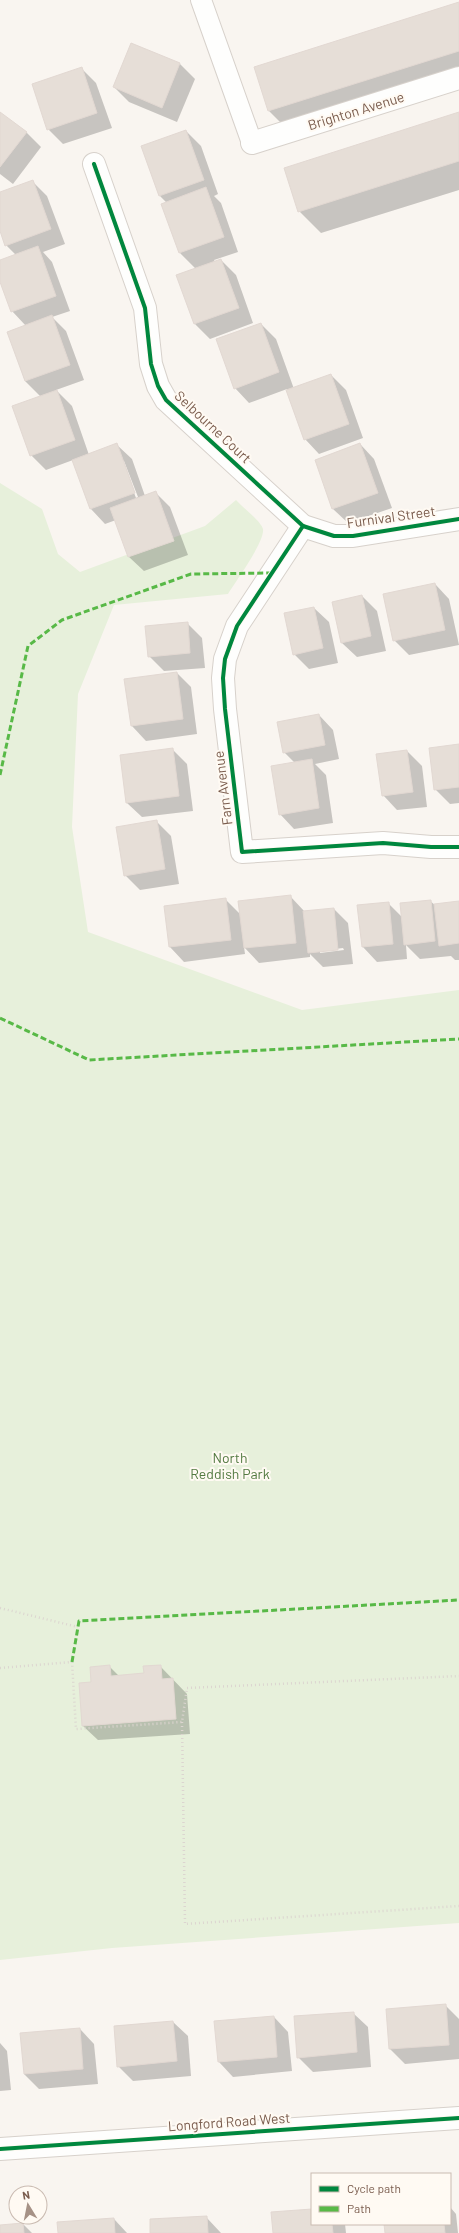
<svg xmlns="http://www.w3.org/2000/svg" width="459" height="2233" font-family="Barlow,sans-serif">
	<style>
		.green { fill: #e7f0db }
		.shadow { fill: #0003; fill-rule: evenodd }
		.building { fill: #e6ded7; stroke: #e2d8d2 }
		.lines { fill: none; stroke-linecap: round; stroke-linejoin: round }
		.service-casing { stroke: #d7d1cb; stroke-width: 22 }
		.minor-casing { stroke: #d7d1cb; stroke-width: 24 }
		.tertiary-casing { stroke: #d7d1cb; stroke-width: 24 }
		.path { stroke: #dcd5d0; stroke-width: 2.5; stroke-dasharray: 1 3; stroke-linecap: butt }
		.service { stroke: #fefefd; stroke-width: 20 }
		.minor { stroke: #fefefd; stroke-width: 22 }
		.tertiary { stroke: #fefefd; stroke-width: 22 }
		.quiet { stroke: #58b947; stroke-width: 3; stroke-dasharray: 6 3; stroke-linecap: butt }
		.cycleway-casing { stroke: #fffaf3; stroke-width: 6 }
		.cycleway { stroke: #00873e; stroke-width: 4 }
		.labels { text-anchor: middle; stroke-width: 4; stroke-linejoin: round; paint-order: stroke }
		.street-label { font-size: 14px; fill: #7a5c4d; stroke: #fffaf3 }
		.park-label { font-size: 14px; fill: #537a41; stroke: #fffaf3 }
	</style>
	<rect width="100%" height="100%" fill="#f9f5f0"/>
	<path class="green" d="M0,483l42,26 16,45 22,18 125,-46 31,-26c6,7 25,21 27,29 2,13 -28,53 -35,65l-114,11 -36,89 -6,133 16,105 214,78 157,-20v933l-347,25 -112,12z"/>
	<g class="shadow">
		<polygon points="459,3 459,79 291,133 269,111"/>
		<polygon points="132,44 180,64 195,79 177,122 129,102 114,87"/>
		<polygon points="81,68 96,83 112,128 63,144 48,129"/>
		<polygon points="0,113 26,132 41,147 13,184 0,174"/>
		<polygon points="459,113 459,190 321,233 299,211"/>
		<polygon points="186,131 201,146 218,194 214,196 221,203 238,252 214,260 215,262 221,260 236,275 253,323 210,339 195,324 177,275 196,269 180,253 162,204 167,203 160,196"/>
		<path d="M32,181l15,15 18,48 -22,8 9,10 18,49 -18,6 14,14 18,49 -28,10 16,16 17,49 28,-10 15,14 13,37 10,-4 15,15 18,48 -44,16 -15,-14 -13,-37 -11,4 -14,-15 -18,-49 -27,10 -15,-15 10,-58 -16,-16 -17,-49 18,-6 -14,-15 -12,-32v-18l16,-6 -10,-10 -6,-17v-35zM122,461h2l14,36 -2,1z"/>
		<polygon points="261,324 276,339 294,389 331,375 346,390 363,438 319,454 305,439 287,389 249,403 235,388"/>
		<polygon points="360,444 374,459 392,508 348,523 333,509 316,460"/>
		<polygon points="435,584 449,599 459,645 409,655 394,640"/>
		<polygon points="362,596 377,611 386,651 357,657 342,643"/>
		<polygon points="314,608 329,622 338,663 309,669 294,654"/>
		<polygon points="187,623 202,638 205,668 164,671 149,656"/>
		<polygon points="177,673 191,687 197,734 146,741 132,726"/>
		<polygon points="319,715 333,730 339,759 315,764 326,775 333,823 294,829 280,814 295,763 284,752"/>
		<polygon points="459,745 459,803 450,804 435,789"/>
		<polygon points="172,749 187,764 193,811 142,817 127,803"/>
		<polygon points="407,751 422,766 427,807 397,810 383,795"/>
		<polygon points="156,821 171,836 179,884 140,890 125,875"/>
		<path d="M290,896l15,16 29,-3 14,14 5,41 -30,3 -13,-13v3l-51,6 -15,-16 1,7 -61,8 -14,-15 -5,-40 60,-8 16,16zM343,948l1,2 -24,3v-2z"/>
		<polygon points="430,901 435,905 459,902 459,960 455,960 451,956 420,959 406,945 407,959 377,962 363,947 358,906 388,903 402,917"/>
		<polygon points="109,1666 119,1676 145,1674 160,1666 187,1694 190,1734 98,1740 83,1726 92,1683"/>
		<polygon points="445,2005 459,2019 459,2059 405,2064 390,2049 387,2010"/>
		<polygon points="353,2013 368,2027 371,2067 313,2072 298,2057"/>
		<polygon points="274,2017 288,2032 292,2071 233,2077 219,2062"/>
		<polygon points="173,2022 188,2036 191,2076 133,2081 118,2066 115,2026"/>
		<polygon points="80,2029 94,2044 98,2084 39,2089 24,2074"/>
		<polygon points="0,2043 7,2051 11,2090 0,2091"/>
		<polygon points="450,2207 456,2214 458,2233 386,2233 385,2224 450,2224"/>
		<polygon points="312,2210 312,2224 345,2224 346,2233 274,2233"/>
		<polygon points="206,2217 221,2233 151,2233"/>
		<polygon points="114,2219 127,2233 59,2233"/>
		<polygon points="23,2224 32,2233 0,2233 0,2226"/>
	</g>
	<g class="building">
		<polygon points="459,2 459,51 268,111 254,67"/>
		<polygon points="131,43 180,63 162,108 113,87"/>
		<polygon points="82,67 97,113 47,130 32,84"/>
		<polygon points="0,112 27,132 0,167"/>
		<polygon points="459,112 459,161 298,212 284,168"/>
		<polygon points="186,130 204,180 159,196 141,146"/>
		<polygon points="33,180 51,229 5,246 0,231 0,192"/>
		<polygon points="206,187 224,237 179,253 161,204"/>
		<polygon points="38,246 56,296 11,312 0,282 0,260"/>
		<polygon points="221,259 239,308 194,324 176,275"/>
		<polygon points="52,315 70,365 25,381 7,332"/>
		<polygon points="261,323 279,372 234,389 216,339"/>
		<polygon points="331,374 349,424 304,440 286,390"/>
		<polygon points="57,390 75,440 30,456 12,406"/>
		<polygon points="117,443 135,493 90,509 72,460"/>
		<polygon points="360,443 378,493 332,509 315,460"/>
		<polygon points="156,491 174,541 128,557 110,508"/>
		<polygon points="435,583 445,630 393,641 383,594"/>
		<polygon points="362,595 371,636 341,643 332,602"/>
		<polygon points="314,607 323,648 293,655 284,613"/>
		<polygon points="188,622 190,653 148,657 145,626"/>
		<polygon points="177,672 183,719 131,726 124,679"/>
		<polygon points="319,714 325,745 283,753 277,722"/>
		<polygon points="459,744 459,787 434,790 429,748"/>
		<polygon points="173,748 179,796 126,803 120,755"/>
		<polygon points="407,750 413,792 382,796 376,754"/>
		<polygon points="312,759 319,808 279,815 271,766"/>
		<polygon points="157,820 165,869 124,876 116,827"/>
		<polygon points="291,895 296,943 244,948 238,901"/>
		<polygon points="226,898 231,940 169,947 164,906"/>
		<polygon points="431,900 435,941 404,945 400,903"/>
		<polygon points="459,901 459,943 439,946 434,904"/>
		<polygon points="389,902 393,944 362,947 357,905"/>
		<polygon points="334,908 338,950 308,953 303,911"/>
		<polygon points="110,1665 111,1676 144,1673 143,1666 161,1665 162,1679 173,1678 176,1719 82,1726 79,1683 91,1682 90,1667"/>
		<polygon points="446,2004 449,2045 389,2049 386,2009"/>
		<polygon points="354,2012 357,2052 297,2058 294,2016"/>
		<polygon points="274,2016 277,2057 218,2062 214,2021"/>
		<polygon points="173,2021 177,2061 117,2067 114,2026"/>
		<polygon points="80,2028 83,2069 24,2074 20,2033"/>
		<polygon points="312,2209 312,2224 332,2224 333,2233 273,2233 271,2212"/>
		<polygon points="207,2216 208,2233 150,2233 150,2219"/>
		<polygon points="114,2218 115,2233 58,2233 57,2222"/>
		<polygon points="23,2223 24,2233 0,2233 0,2225"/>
		<polygon points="384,2224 444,2224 445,2233 385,2233"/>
	</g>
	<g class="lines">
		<g class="service-casing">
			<polyline id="service" points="201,0 252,143"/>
		</g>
		<g class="minor-casing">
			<g id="minor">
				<polyline points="252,143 459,78"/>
				<polyline points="94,164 145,308 151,364 158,386 166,400 303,526 334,536 353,536 459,519"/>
				<polyline points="303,526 237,626 225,659 223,678 225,709 242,852 383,843 431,847 459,847"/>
			</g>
		</g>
		<g class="tertiary-casing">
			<polyline id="tertiary" points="0,2149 459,2118"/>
		</g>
		<g class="path">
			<polyline points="0,1608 78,1627"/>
			<polyline points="0,1668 72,1662 76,1729 182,1722 187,1688 459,1676"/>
			<polyline points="182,1722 185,1924 459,1906"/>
		</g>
		<use href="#service" class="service"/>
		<use href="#minor" class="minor"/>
		<use href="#tertiary" class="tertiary"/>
		<g class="quiet">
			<polyline points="0,775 28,646 62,620 191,574 271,573"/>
			<polyline points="0,1018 89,1060 459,1039"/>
			<polyline points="72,1662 79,1621 459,1600"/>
		</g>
		<g class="cycleway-casing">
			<g id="cycleway">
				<polyline points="94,164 145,308 151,364 158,386 166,400 303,526 334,536 353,536 459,519"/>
				<polyline points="303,526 237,626 225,659 223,678 225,709 242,852 383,843 431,847 459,847"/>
				<polyline points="0,2149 459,2118"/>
			</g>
		</g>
		<use href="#cycleway" class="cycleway"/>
	</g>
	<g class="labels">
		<g class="street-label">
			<text transform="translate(356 111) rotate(-17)" y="5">Brighton Avenue</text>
			<text transform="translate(213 427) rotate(43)" y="5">Selbourne Court</text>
			<text transform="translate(391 517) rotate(-8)" y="5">Furnival Street</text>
			<text transform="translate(223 788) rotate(-97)" y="5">Farn Avenue</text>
			<text transform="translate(229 2122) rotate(-4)" y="5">Longford Road West</text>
		</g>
		<g class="park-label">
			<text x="230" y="1463">North<tspan x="230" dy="16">Reddish Park</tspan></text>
		</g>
	</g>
	<rect x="311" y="2173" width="140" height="52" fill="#fffaf3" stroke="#cabbb1"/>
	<rect x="319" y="2186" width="20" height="6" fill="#00873e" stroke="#cabbb1"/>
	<text x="347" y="2193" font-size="12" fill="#7a5c4d">Cycle path</text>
	<rect x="319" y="2206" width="20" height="6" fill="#58b947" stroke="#cabbb1"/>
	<text x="347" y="2213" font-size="12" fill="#7a5c4d">Path</text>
	<g transform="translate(28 2205) rotate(350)"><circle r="19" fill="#fffaf3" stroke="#cabbb1"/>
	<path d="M0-3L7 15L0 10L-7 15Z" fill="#a69286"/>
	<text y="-6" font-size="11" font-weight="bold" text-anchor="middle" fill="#7a5c4d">N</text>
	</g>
</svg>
